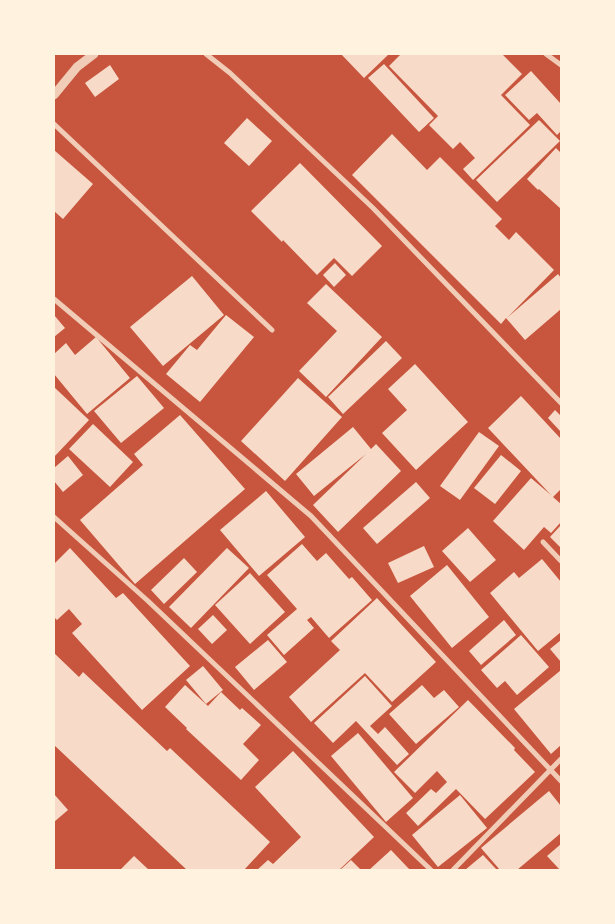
<svg xmlns="http://www.w3.org/2000/svg" width="615" height="924" font-family="Manrope,sans-serif">
	<style>
		.building { fill: #f7dbc8 }
		.lines { fill: none; stroke-linecap: round; stroke-linejoin: round }
		.minor { stroke: #f1ccb7; stroke-width: 5 }
		.tertiary { stroke: #f1ccb7; stroke-width: 9 }
	</style>
	<rect width="100%" height="100%" fill="#c8553d"/>
	<g class="building">
		<polygon points="341,54 389,54 364,78"/>
		<polygon points="401,54 502,54 522,74 501,95 530,125 473,180 463,169 475,158 460,142 453,149 429,125 438,116 389,66"/>
		<polygon points="384,64 434,118 419,132 368,78"/>
		<polygon points="110,65 119,79 95,97 85,83"/>
		<polygon points="531,71 561,104 561,131 557,135 537,113 529,120 505,95"/>
		<polygon points="247,118 272,141 249,166 224,143"/>
		<polygon points="539,120 560,141 497,202 476,180"/>
		<polygon points="392,134 427,170 440,157 502,219 495,226 509,240 516,232 554,270 508,317 558,274 561,278 561,309 525,340 506,318 501,324 352,175"/>
		<polygon points="556,148 561,153 561,209 539,189 538,190 527,179"/>
		<polygon points="54,150 93,184 63,219 54,211"/>
		<polygon points="300,163 382,246 352,276 334,258 317,275 283,240 282,242 251,211"/>
		<polygon points="335,263 346,275 334,287 323,275"/>
		<polygon points="192,276 224,315 163,366 130,327"/>
		<polygon points="326,284 382,337 326,397 299,371 337,331 307,303"/>
		<polygon points="54,315 65,328 54,337"/>
		<polygon points="226,315 254,337 200,402 166,374 190,345 197,350"/>
		<polygon points="96,337 130,378 87,414 54,374 54,354 66,343 75,355"/>
		<polygon points="386,341 402,358 343,414 328,397"/>
		<polygon points="415,364 468,422 416,470 382,433 407,410 388,389"/>
		<polygon points="137,376 164,408 121,443 94,411"/>
		<polygon points="298,378 342,417 285,481 241,441"/>
		<polygon points="54,387 89,420 54,457"/>
		<polygon points="521,396 561,439 561,489 553,497 561,504 561,522 551,533 544,527 524,550 493,521 531,478 551,495 488,428"/>
		<polygon points="555,410 561,416 561,432 548,418"/>
		<polygon points="180,415 245,489 135,584 80,520 143,465 134,454"/>
		<polygon points="93,424 133,462 110,487 69,449"/>
		<polygon points="353,427 371,449 376,444 401,471 338,532 313,505 366,454 314,496 296,474"/>
		<polygon points="479,432 499,446 460,500 440,486"/>
		<polygon points="501,455 521,471 495,504 474,488"/>
		<polygon points="68,456 83,475 63,492 54,481 54,468"/>
		<polygon points="416,482 430,498 377,544 363,528"/>
		<polygon points="266,491 305,537 259,576 220,530"/>
		<polygon points="561,525 561,548 550,537"/>
		<polygon points="468,528 496,560 470,582 442,551"/>
		<polygon points="302,544 317,561 326,553 349,579 352,577 372,600 329,638 311,617 307,620 314,628 284,655 267,635 297,609 267,575"/>
		<polygon points="424,546 434,567 398,583 388,563"/>
		<polygon points="70,548 116,598 123,593 190,666 142,710 72,633 82,624 69,609 57,620 54,617 54,564"/>
		<polygon points="227,548 249,568 191,628 169,607"/>
		<polygon points="184,558 197,572 164,604 151,590"/>
		<polygon points="542,559 561,582 561,632 538,651 490,593 514,572 519,578"/>
		<polygon points="447,565 489,617 452,648 410,596"/>
		<polygon points="250,573 285,612 250,644 215,605"/>
		<polygon points="377,598 436,662 392,702 365,673 311,722 289,697 340,650 331,641"/>
		<polygon points="213,615 227,630 212,644 198,629"/>
		<polygon points="504,620 516,635 481,665 469,651"/>
		<polygon points="521,635 549,667 517,695 505,681 497,688 481,670"/>
		<polygon points="268,640 287,662 254,690 235,667"/>
		<polygon points="561,640 561,662 550,649"/>
		<polygon points="54,653 79,677 83,672 167,751 170,748 270,842 244,870 187,870 54,745"/>
		<polygon points="203,666 223,690 206,704 186,680"/>
		<polygon points="561,670 561,745 551,754 514,709"/>
		<polygon points="365,676 392,706 370,726 378,734 385,727 409,754 397,765 356,721 333,743 314,723"/>
		<polygon points="185,685 208,706 221,692 240,710 242,708 261,725 243,744 259,760 241,780 186,729 187,728 165,707"/>
		<polygon points="422,685 434,698 444,690 459,707 416,744 389,714"/>
		<polygon points="468,700 515,748 514,750 535,772 485,819 456,789 418,826 406,813 431,789 436,793 447,782 437,771 415,793 394,772"/>
		<polygon points="358,733 413,798 386,822 331,756"/>
		<polygon points="293,751 374,837 339,870 257,870 268,860 273,864 301,837 255,787"/>
		<polygon points="549,791 561,806 561,833 517,870 500,870 481,848"/>
		<polygon points="54,794 68,810 54,822"/>
		<polygon points="460,795 487,828 438,867 412,835"/>
		<polygon points="561,844 561,870 560,870 547,856"/>
		<polygon points="391,850 410,870 369,870"/>
		<polygon points="483,855 497,870 465,870"/>
		<polygon points="134,856 149,870 120,870"/>
		<polygon points="351,860 361,870 340,870"/>
	</g>
	<g class="lines">
		<g class="minor">
			<polyline points="206,54 230,73 373,208 561,403"/>
			<polyline points="546,54 561,65"/>
			<polyline points="54,124 272,330"/>
			<polyline points="54,299 311,516 561,781"/>
			<polyline points="54,517 148,601 431,870"/>
			<polyline points="543,542 561,561"/>
			<polyline points="453,870 561,759"/>
		</g>
		<polyline class="tertiary" points="54,95 77,67 94,54"/>
	</g>
	<rect width="615" height="924" fill="none" stroke="#fff3e0" stroke-width="110"/>
</svg>
